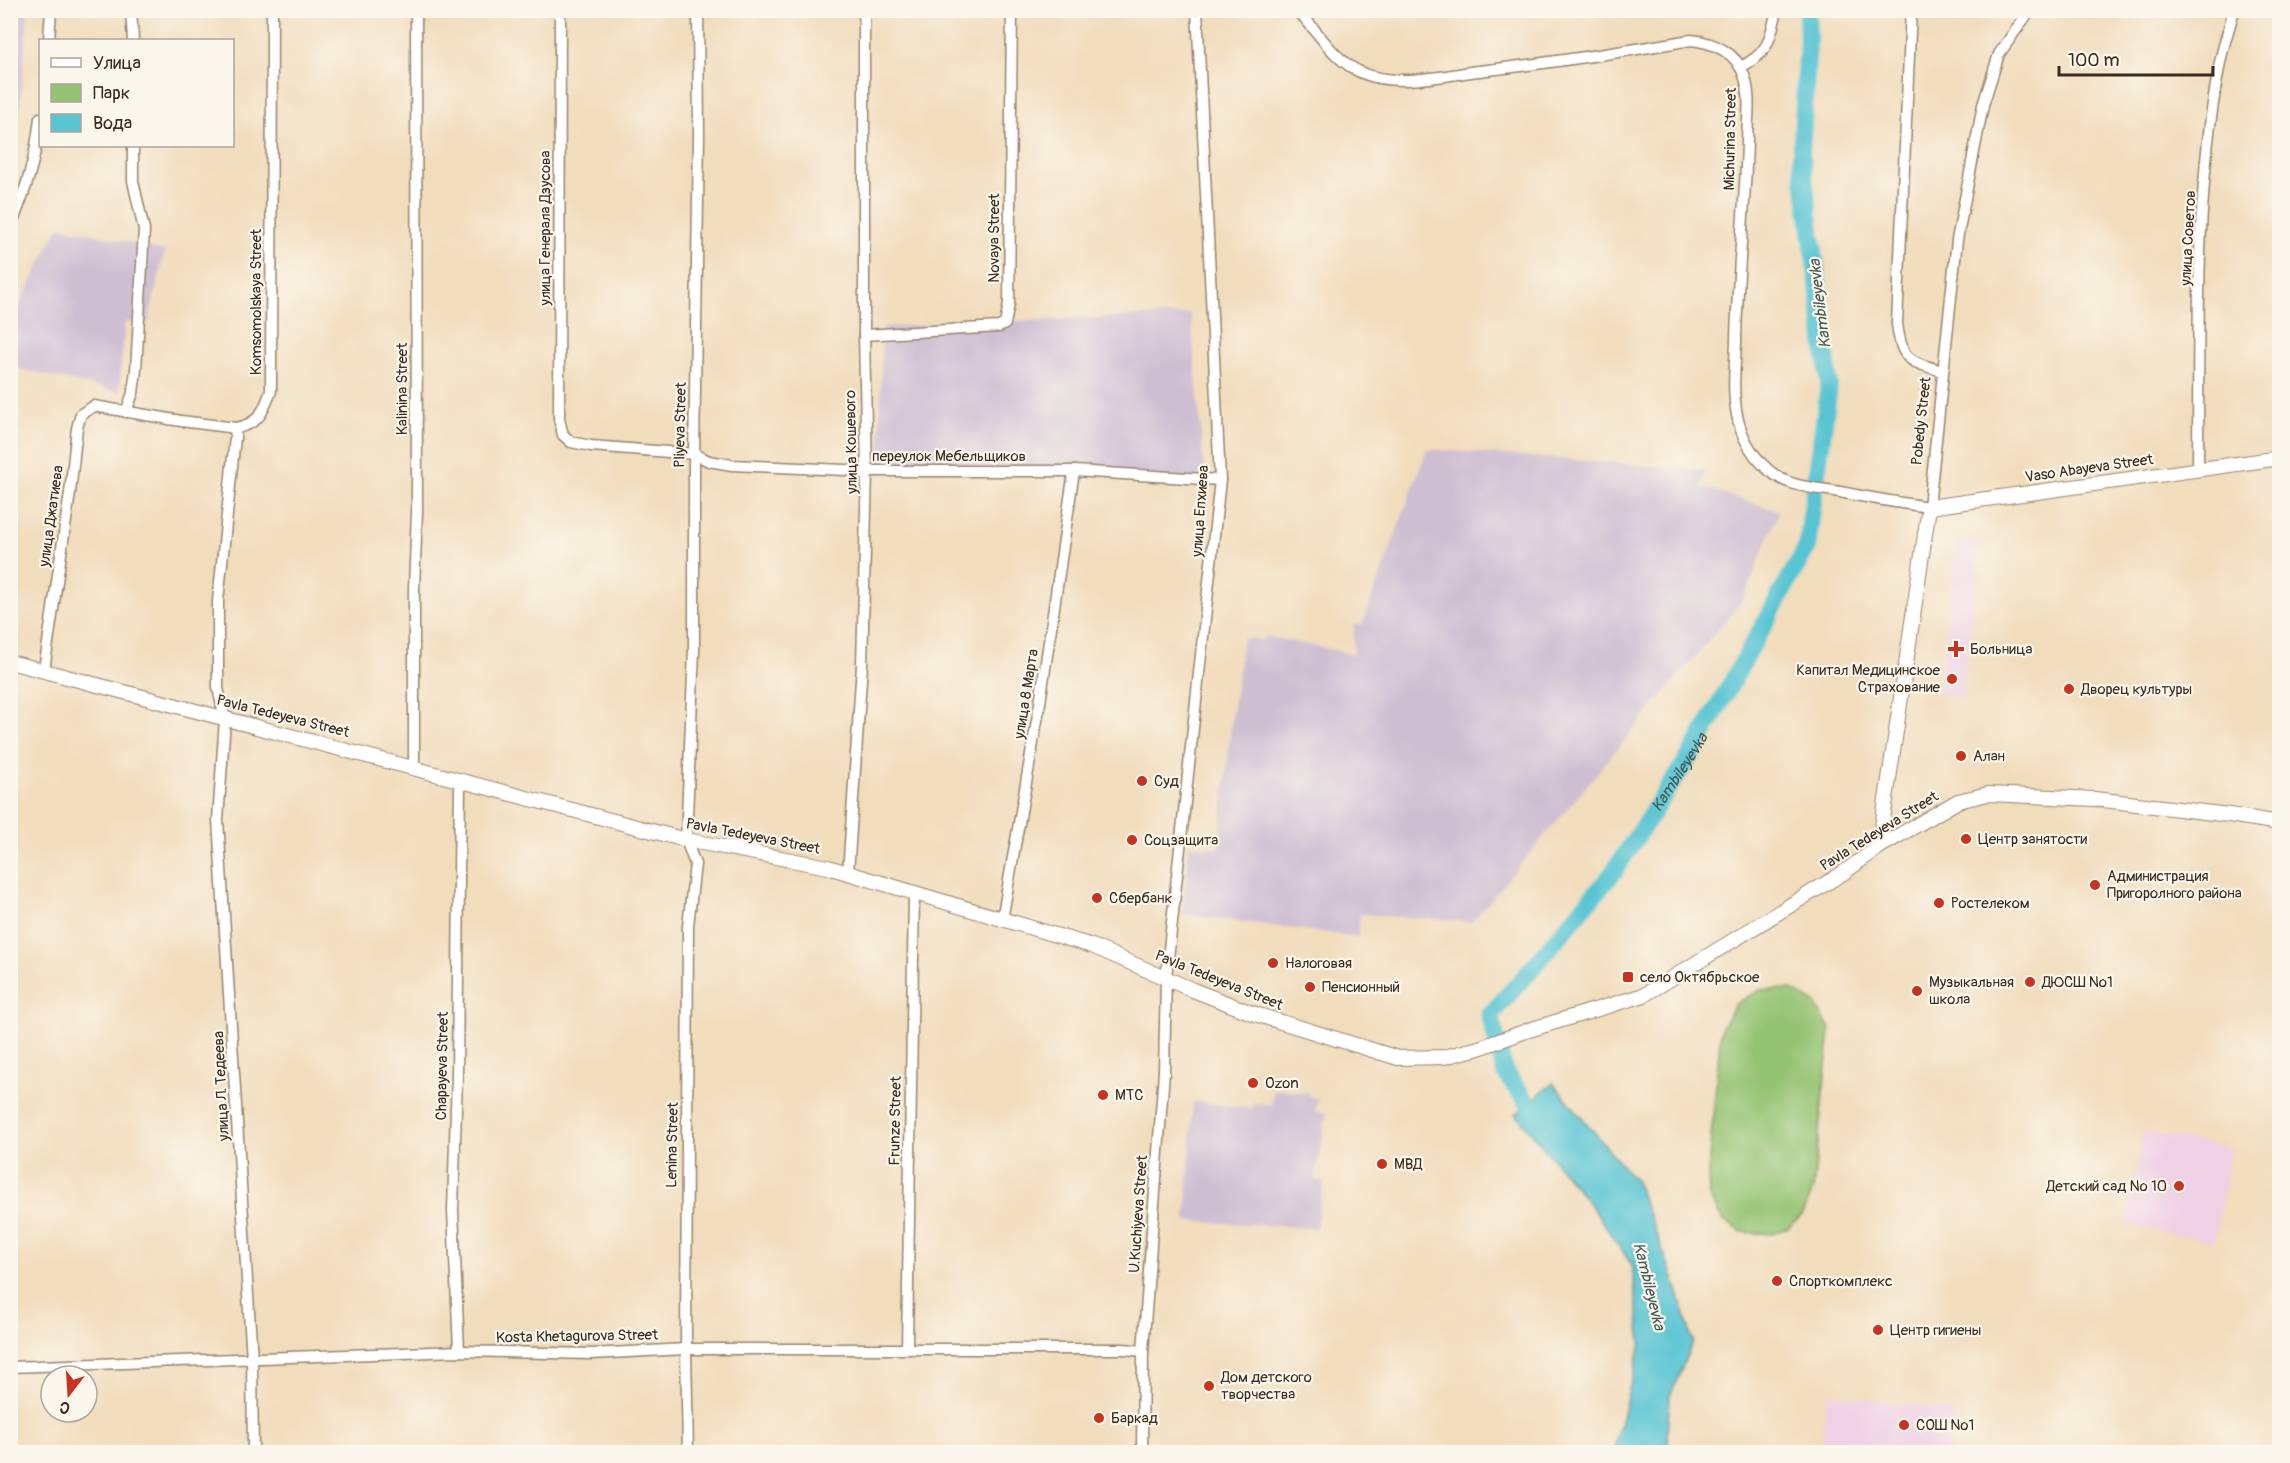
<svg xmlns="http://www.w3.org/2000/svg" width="2290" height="1463" font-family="Pangolin,sans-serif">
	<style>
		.built { fill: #efd0e5 }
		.industrial { fill: #cdbed2 }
		.green { fill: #94c372; stroke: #687648; stroke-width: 1.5 }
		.water { fill: #59c4d3; stroke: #4a7778; stroke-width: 1.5 }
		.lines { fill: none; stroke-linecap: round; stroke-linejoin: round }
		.river { stroke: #59c4d3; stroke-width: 18 }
		.minor-casing { stroke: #96836d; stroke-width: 13 }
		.major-casing { stroke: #96836d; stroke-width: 16 }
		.minor { stroke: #fff; stroke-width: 10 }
		.major { stroke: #fff; stroke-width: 14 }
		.poi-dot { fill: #c8321e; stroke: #fbf7ec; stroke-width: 2 }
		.labels { text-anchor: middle; stroke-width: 4.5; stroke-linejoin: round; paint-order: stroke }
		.street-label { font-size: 15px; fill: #3b2a1e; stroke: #fbf7ec }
		.poi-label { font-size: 15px; fill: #3b2a1e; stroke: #fbf7ec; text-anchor: start }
		.water-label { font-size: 16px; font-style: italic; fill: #445854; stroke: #fbf7ec }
	</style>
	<rect width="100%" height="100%" fill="#fbf7ec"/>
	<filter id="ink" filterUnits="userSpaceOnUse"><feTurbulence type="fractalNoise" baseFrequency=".0167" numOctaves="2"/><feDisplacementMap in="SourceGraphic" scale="12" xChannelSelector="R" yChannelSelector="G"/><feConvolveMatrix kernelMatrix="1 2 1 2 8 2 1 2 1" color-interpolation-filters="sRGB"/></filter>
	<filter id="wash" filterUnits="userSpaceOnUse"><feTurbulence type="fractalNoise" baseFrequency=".008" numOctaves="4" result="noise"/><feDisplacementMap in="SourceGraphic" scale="24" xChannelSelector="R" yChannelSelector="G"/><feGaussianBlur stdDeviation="1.35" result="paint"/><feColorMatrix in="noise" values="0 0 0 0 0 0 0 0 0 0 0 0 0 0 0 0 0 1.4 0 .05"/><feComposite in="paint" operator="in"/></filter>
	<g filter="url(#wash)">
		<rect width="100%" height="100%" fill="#f1dcbc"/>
		<g class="built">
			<polygon points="1957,540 1980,543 1962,698 1939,695"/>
			<polygon points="2143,1132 2231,1148 2214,1241 2126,1225"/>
			<polygon points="1828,1393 1953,1411 1947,1452 1820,1452"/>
		</g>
		<g class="industrial">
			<polygon points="11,10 28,11 19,116 11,133"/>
			<polygon points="59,226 165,251 148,323 125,322 119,392 11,367 10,325"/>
			<polygon points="1191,314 1205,480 879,462 882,327"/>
			<polygon points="1427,449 1704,470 1702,487 1779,511 1744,598 1472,922 1360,914 1358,937 1182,914 1189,845 1219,848 1231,725 1243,638 1263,640 1266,636 1353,654 1354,624 1362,625"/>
			<polygon points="1274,1090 1308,1093 1309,1096 1318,1098 1315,1111 1327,1113 1314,1180 1324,1181 1316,1228 1186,1221 1193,1101 1252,1109 1254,1103 1271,1105"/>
		</g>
		<polygon class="green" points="1790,989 1815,1003 1830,1029 1813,1189 1803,1214 1789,1227 1773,1234 1742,1232 1723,1221 1709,1196 1708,1171 1721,1029 1735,1004 1760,990"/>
		<polygon class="water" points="1553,1083 1636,1182 1673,1277 1693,1341 1670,1396 1667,1435 1670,1452 1613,1452 1641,1344 1632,1265 1592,1207 1516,1114"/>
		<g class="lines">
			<path class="river" id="s1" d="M1542,1121l-37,-48 -15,-58 37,-41 85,-100 83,-126 112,-201 22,-162 -12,-110 -16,-119 7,-116 -1,-30"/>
		</g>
	</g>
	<g filter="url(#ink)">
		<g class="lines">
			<g class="minor-casing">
				<g id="minor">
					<polyline points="131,10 133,40"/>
					<polyline points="560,10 559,419 563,435 571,442 591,446 694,454 709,461 732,465 867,471 1074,471 1220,480"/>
					<path d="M1297,10c22,22 36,50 65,63 36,15 81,2 117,-2 71,-8 142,-19 212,-31 22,2 46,13 53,35 8,21 3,46 3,68 -2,66 -10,133 -11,199 -1,24 -4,49 1,73 4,23 18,46 38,60 18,13 44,13 65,17 30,6 59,11 89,15l28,-267 26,-135 16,-51 31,-44"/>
					<path d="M1911,10l-14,314c5,37 11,37 46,47"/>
					<polyline points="49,40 51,10"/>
					<path d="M1740,67c29,-13 30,-28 37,-57"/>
					<path d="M10,228c17,-41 25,-66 30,-110"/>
					<polyline points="864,335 999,327 1005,324 1009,304 1012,10"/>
					<polyline points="126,412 133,393 136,370 144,230 133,181 133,146"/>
					<path d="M2198,469c1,-133 -4,-270 21,-401 3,-19 10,-39 15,-58"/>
					<polyline points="44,670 70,493 77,428 81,414 94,406 181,421 236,428"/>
					<polyline points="414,767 414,588 417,511 416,10"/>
					<polyline points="848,873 862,665 867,471 864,335 864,10"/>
					<polyline points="1002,920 1040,703 1074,471"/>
					<polyline points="907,1348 914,894"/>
					<polyline points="459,1351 453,1210 457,1074 460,781"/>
					<polyline points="11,1367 459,1351 591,1354 686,1349 1123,1349 1143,1351"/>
					<path d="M253,1452l-1,-93 -34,-539 7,-101 -7,-31v-87l18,-173c24,-5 27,-16 35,-37l1,-381"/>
					<polyline points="688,1452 686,1349 688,926 695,864 686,840 694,651 694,454 699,136 698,10"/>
					<polyline points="1142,1452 1143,1351 1164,1072 1166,977 1220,480 1197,10"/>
				</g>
			</g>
			<g class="major-casing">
				<g id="major">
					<polyline points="10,662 686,840 828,867 1092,946 1193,990 1252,1013 1398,1058 1444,1057 1479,1048 1529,1030 1644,995 1843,873 1879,847 1958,801 1988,794 2095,799 2229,815 2280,823"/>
					<polyline points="1879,847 1929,507 2280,458"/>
				</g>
			</g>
			<use href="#minor" class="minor"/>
			<use href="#major" class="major"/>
		</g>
	</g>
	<g class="poi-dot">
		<path d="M1953 640h6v6h6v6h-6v6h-6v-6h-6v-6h6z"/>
		<circle cx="1952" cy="679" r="6"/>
		<circle cx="2069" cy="689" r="6"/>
		<circle cx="1961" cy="756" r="6"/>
		<circle cx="1142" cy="781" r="6"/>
		<circle cx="1966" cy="839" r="6"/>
		<circle cx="1132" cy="840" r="6"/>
		<circle cx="2095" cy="885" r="6"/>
		<circle cx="1097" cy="898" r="6"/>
		<circle cx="1939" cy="903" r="6"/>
		<circle cx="1273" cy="963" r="6"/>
		<rect x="1622" y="971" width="12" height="12" rx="3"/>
		<circle cx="2030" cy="982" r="6"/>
		<circle cx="1310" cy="987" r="6"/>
		<circle cx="1917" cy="991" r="6"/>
		<circle cx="1253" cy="1083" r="6"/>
		<circle cx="1103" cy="1095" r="6"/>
		<circle cx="1382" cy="1164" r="6"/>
		<circle cx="2179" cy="1186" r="6"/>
		<circle cx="1777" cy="1281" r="6"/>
		<circle cx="1878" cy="1330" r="6"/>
		<circle cx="1209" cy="1386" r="6"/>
		<circle cx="1099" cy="1418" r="6"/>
		<circle cx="1904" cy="1425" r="6"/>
	</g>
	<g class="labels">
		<g class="street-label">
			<text transform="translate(1730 139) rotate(-89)" y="5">Michurina Street</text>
			<text transform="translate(545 228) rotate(-90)" y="5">улица Генерала Дзусова</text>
			<text transform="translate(994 238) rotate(-90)" y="5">Novaya Street</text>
			<text transform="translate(2188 238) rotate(-87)" y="5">улица Советов</text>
			<text transform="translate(256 302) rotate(-90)" y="5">Komsomolskaya Street</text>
			<text transform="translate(402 389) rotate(-90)" y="5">Kalinina Street</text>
			<text transform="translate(1921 421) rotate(-84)" y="5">Pobedy Street</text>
			<text transform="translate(680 425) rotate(-89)" y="5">Pliyeva Street</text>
			<text transform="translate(851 442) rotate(-91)" y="5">улица Кошевого</text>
			<text x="949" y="461">переулок Мебельщиков</text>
			<text transform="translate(2089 468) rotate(-8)" y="5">Vaso Abayeva Street</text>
			<text transform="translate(1200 511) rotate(-86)" y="5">улица Епхиева</text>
			<text transform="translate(51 516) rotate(-82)" y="5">улица Джатиева</text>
			<text transform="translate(1026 694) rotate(-81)" y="5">улица 8 Марта</text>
			<text transform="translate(283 716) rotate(14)" y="5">Pavla Tedeyeva Street</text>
			<text transform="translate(1879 831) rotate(-32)" y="5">Pavla Tedeyeva Street</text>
			<text transform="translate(753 836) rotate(11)" y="5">Pavla Tedeyeva Street</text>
			<text transform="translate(1219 980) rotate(22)" y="5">Pavla Tedeyeva Street</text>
			<text transform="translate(442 1066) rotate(-89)" y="5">Chapayeva Street</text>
			<text transform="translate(221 1086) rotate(-93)" y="5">улица Л. Тедеева</text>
			<text transform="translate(895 1121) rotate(-89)" y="5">Frunze Street</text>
			<text transform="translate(672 1145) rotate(-89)" y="5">Lenina Street</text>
			<text transform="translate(1138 1214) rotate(-86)" y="5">U.Kuchiyeva Street</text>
			<text transform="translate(577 1336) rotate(-1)" y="5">Kosta Khetagurova Street</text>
		</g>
		<g class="poi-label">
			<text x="1970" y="654">Больница</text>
			<text x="1940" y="675" text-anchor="end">Капитал Медицинское<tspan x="1940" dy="17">Страхование</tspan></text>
			<text x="2081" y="694">Дворец культуры</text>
			<text x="1973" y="761">Алан</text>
			<text x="1154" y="786">Суд</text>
			<text x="1978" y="844">Центр занятости</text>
			<text x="1144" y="845">Соцзащита</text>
			<text x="2107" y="881">Администрация<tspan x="2107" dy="17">Пригоролного района</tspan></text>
			<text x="1109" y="903">Сбербанк</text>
			<text x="1951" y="908">Ростелеком</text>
			<text x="1285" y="968">Налоговая</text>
			<text x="1640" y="982">село Октябрьское</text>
			<text x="1929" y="987">Музыкальная<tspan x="1929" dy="17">школа</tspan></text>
			<text x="2042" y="987">ДЮСШ №1</text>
			<text x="1322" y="992">Пенсионный</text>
			<text x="1265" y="1088">Ozon</text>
			<text x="1115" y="1100">МТС</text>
			<text x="1394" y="1169">МВД</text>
			<text x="2167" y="1191" text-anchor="end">Детский сад № 10</text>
			<text x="1789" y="1286">Спорткомплекс</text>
			<text x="1890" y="1335">Центр гигиены</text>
			<text x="1221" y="1382">Дом детского<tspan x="1221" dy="17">творчества</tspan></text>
			<text x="1111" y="1423">Баркад</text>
			<text x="1916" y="1430">СОШ №1</text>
		</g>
		<g class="water-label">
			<text transform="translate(1819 304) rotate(-97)" y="6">Kambileyevka</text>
			<text dy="6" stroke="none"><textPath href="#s1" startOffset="429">Kambileyevka</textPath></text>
			<text transform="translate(1650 1286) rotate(76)" y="6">Kambileyevka</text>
		</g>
	</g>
	<rect width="2290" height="1463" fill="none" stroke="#fbf7ec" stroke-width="36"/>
	<rect x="39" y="39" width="195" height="108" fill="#fbf7ec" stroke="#aea59a" stroke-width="1.5"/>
	<rect x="51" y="58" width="30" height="9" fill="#ffffff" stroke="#aea59a" stroke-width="1.5"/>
	<text x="93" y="69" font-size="18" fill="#3b2a1e">Улица</text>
	<rect x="51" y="84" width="30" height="18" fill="#94c372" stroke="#aea59a" stroke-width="1.5"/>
	<text x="93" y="99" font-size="18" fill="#3b2a1e">Парк</text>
	<rect x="51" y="114" width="30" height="18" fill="#59c4d3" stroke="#aea59a" stroke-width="1.5"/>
	<text x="93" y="129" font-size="18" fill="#3b2a1e">Вода</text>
	<g transform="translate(69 1394) rotate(197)"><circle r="28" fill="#fbf7ec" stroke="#aea59a" stroke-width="1.5"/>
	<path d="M0-4.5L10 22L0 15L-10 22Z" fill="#c8321e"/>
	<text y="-9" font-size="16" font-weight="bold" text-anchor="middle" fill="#3b2a1e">С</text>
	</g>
	<path d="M2059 66v9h154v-9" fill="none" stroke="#3b2a1e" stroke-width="3"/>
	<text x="2068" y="66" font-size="18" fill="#3b2a1e" stroke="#fbf7ec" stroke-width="4.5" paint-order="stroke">100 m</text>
</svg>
